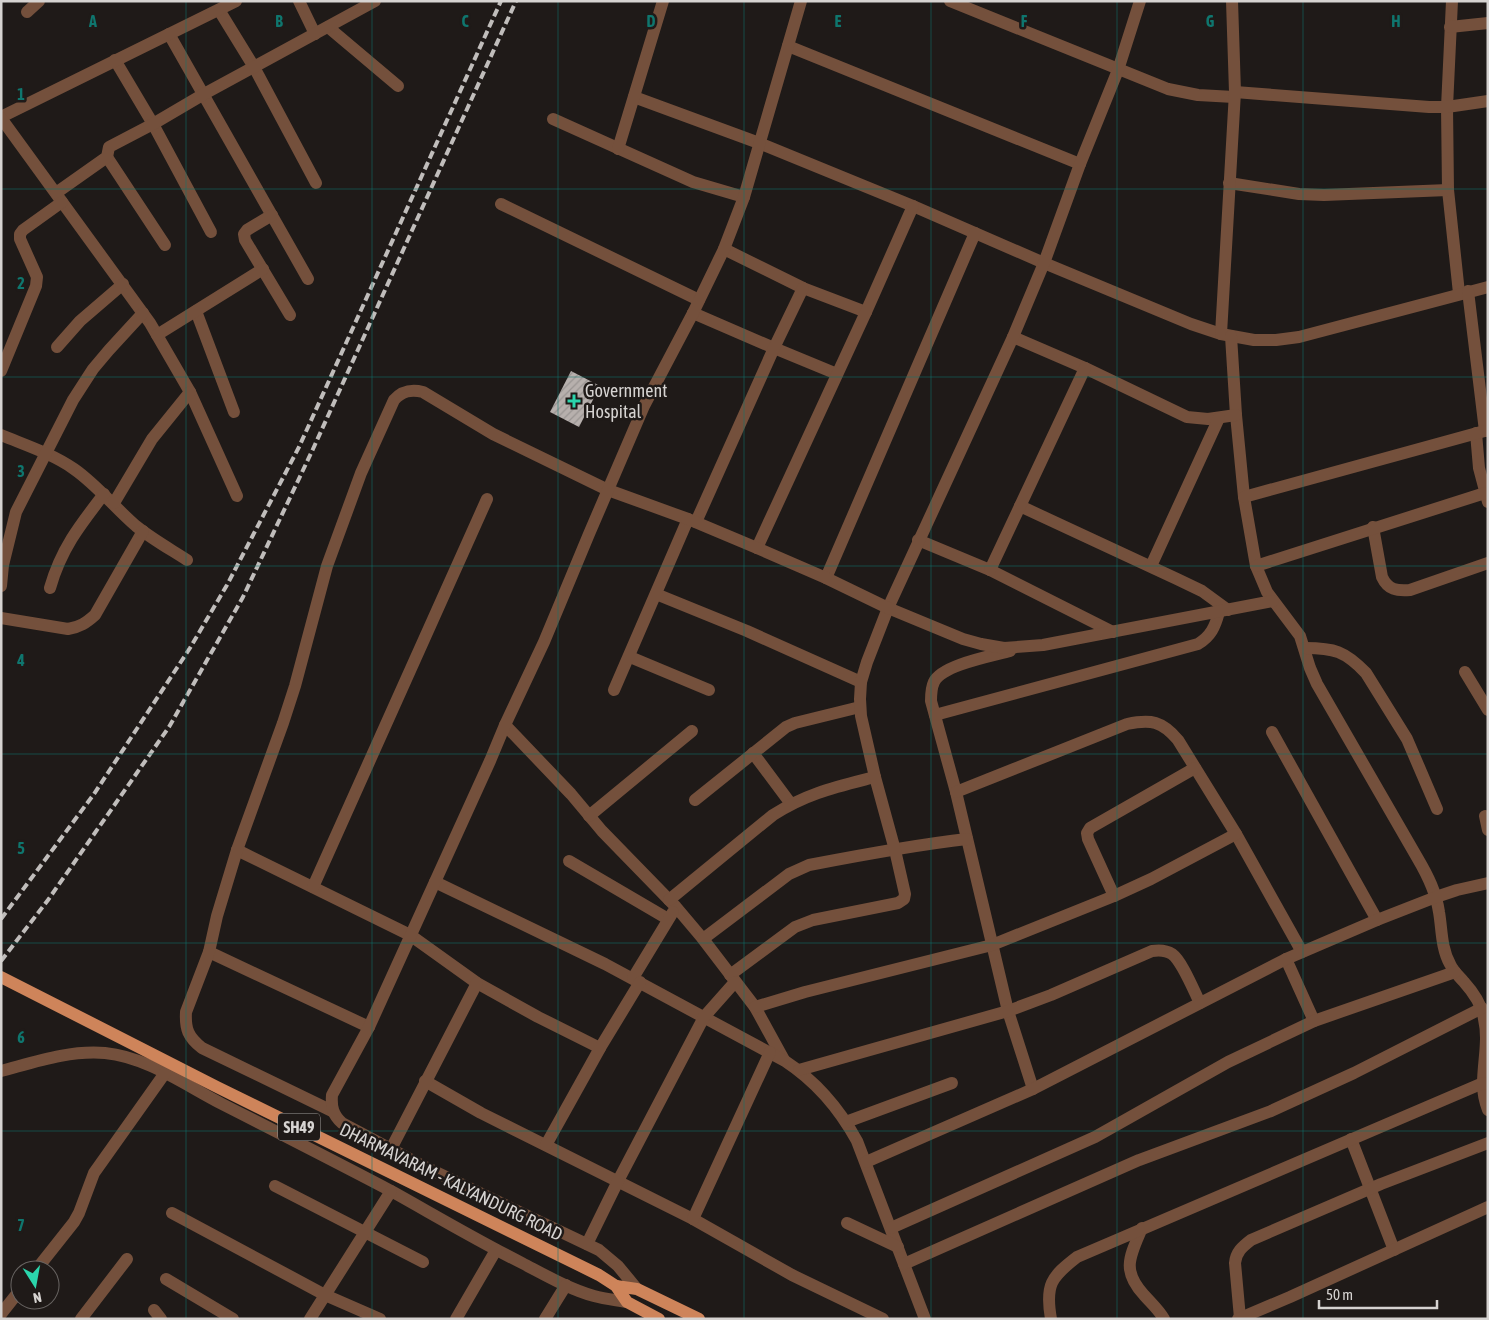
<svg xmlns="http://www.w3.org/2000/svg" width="1489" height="1320" font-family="'Asap Condensed',sans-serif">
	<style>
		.building { fill: url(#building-hatch) }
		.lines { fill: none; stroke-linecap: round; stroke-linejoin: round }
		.minor { stroke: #74503c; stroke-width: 12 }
		.primary { stroke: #ce845a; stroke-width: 12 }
		.rail { stroke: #c0bdbb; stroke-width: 4; stroke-dasharray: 8 4; stroke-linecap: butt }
		.grid { fill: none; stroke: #0f766e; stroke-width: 1; stroke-opacity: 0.55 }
		.poi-dot { fill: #2bd5ac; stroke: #1f1a18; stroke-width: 2 }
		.labels { text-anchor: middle; stroke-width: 5; stroke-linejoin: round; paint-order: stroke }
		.shield { fill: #1f1a18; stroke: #9f9c9a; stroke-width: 1 }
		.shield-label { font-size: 16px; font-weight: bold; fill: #d6d3d1 }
		.poi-label { font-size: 18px; fill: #d6d3d1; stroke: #1f1a18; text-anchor: start }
		.street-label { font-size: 18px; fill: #d6d3d1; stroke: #1f1a18 }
		.grid-label { font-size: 16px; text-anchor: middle; font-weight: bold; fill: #0f766e; stroke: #1f1a18; stroke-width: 5; stroke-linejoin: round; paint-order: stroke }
	</style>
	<defs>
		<pattern id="building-hatch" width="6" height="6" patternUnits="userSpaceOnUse" patternTransform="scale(1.25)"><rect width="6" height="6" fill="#b7b0ad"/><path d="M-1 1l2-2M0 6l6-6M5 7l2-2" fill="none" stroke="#999492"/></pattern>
	</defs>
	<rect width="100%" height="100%" fill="#1f1a18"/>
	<polygon class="building" points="571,371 600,386 579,427 550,412"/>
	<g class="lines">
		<g class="minor">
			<polyline points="299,1 315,34"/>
			<polyline points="950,1 1168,89 1198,95 1234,97"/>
			<polyline points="1452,1 1447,107 1448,190 1459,293"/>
			<polyline points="219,10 254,67 316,183"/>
			<polyline points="27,12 39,1"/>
			<polyline points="328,27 398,86"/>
			<polyline points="1450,27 1488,23"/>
			<polyline points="169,34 308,279"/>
			<polyline points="788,46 1080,164"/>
			<polyline points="115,60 153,124 211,232"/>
			<polyline points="1235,92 1429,107 1447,107 1488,101"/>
			<polyline points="634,97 759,143 913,206 1044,263 1191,324 1221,334 1254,340 1276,340 1299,337 1488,287"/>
			<polyline points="1,117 236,1"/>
			<polyline points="1,118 150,323 190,392 237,496"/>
			<polyline points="553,119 693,182 744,197"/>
			<polyline points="618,149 663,1"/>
			<polyline points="107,157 165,245"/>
			<polyline points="1229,183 1299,194 1324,195 1448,190"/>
			<polyline points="56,193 107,157 109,147 153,124 204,94 375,1"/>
			<polyline points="501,204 699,300"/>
			<polyline points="272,215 247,230 244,234 245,240 290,315"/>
			<polyline points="724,249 803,288 866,312"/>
			<polyline points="1468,291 1485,431"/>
			<polyline points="196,311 234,412"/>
			<polyline points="693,313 774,348 837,374"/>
			<polyline points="1221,334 1235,92 1232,1"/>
			<polyline points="157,335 263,269"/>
			<path d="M1231,336l5,79 8,82 12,69 11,26 33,44 10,32 7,16 101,175c10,17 18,33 21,53 3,17 2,36 11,52 3,7 9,12 14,18 9,10 18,23 20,37 5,21 -1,43 -1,65 0,9 2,18 5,26"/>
			<polyline points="1013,337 1085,368 1187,417 1208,419 1236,415"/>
			<polyline points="57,347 80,321 123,284"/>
			<polyline points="1,371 36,286 37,277 20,239 20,234 23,230 62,202"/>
			<polyline points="1476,433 1479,468 1488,502"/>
			<path d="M1,435c24,10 52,19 73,34 23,16 41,39 62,57 16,13 34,23 51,34"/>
			<polyline points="1244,497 1488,430"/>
			<polyline points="114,503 152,439 190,392"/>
			<polyline points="1020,506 1177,579 1202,591 1228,610"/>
			<polyline points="696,522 774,348 803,288"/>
			<path d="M1373,527l9,50c6,13 15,14 28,13l78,-27"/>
			<polyline points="918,540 990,570 1113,632"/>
			<polyline points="757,548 866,312 913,206"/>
			<polyline points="1151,566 1219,418"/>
			<polyline points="1256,566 1485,493"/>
			<polyline points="990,570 1085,368"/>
			<polyline points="826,578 975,233"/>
			<polyline points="1,586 3,565 16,512 73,400 93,369 109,350 143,313"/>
			<path d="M50,588c11,-39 30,-63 54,-94"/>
			<polyline points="656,594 747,631 861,682"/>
			<path d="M1,618l67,11c12,-2 18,-6 27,-14l48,-84"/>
			<path d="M1305,648c29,0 40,3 61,25l41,66 30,70"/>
			<path d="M1010,651c-18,5 -68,14 -76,31 -3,6 -3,13 -3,19l25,91 52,219 25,78"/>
			<polyline points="630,657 709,690"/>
			<polyline points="1465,672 1488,710"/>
			<polyline points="614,690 688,519"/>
			<path d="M935,715l263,-71c13,-8 17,-17 21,-32"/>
			<polyline points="505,725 571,794 602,831 676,907 703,939 755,1007 784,1060"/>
			<polyline points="1272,732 1377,920"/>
			<polyline points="753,753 791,804"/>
			<path d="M956,792l171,-68c24,-5 35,-3 51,16l58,94 66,118"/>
			<polyline points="695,800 786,727 795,723 860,707"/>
			<polyline points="589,816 692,731"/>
			<polyline points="1485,816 1488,830"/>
			<polyline points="237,850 410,935 477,983 538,1017 600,1048"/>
			<polyline points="569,861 668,919"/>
			<path d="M435,882l170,82 180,97c32,21 54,47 72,80l68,178"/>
			<polyline points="313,887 487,499"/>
			<polyline points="1114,896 1088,839 1087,833 1090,828 1195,768"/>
			<path d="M669,900l104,-85c34,-22 63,-28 102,-38"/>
			<path d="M703,939l86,-65 20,-9c52,-10 105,-20 158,-26"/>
			<polyline points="209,952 369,1027"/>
			<polyline points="1286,959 1314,1021"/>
			<polyline points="730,975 795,927 813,920 898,903 904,899 905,894 895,850 875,777 861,716 860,699 861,682 867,662 888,608 1013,337 1044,263 1080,164 1118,70 1140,1"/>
			<polyline points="633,978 673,912"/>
			<polyline points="755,1007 805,992 992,945 1114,896 1151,879 1236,834"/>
			<path d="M799,1070l209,-59 43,-16 101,-44c7,-1 14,-1 20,3 10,7 22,37 28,49"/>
			<path d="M1,1071c34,-9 68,-21 104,-18 42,4 80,32 117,51 57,29 114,58 171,88 43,24 85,49 129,71 23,12 47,26 72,33 11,3 22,4 33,6"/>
			<polyline points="425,1081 481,1113 693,1219 792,1275 883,1319"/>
			<path d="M332,1111l-130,-63c-14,-11 -17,-19 -16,-36l23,-60 8,-36 20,-66 46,-127 12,-37 32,-120 34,-93 33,-73c8,-9 17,-11 29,-8l70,42 115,56 80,29 69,29 69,30 62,30 75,31 18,5 23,4 39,-3 230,-44"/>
			<polyline points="846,1122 952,1083"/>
			<polyline points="1351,1139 1394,1250"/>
			<polyline points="546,1145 600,1048 640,982"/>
			<polyline points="391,1149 477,983"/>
			<polyline points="866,1162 1033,1089 1286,959 1377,920 1436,897 1457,890 1488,883"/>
			<polyline points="275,1186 423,1262"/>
			<polyline points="172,1213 325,1295 380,1319"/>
			<polyline points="693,1219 770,1052"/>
			<polyline points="847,1223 898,1247"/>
			<polyline points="891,1228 1095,1137 1228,1062 1314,1021 1455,972"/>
			<path d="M1142,1228c-12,28 -21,42 2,67 7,8 15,15 20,24"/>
			<polyline points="587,1244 618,1181 704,1017 735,982"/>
			<polyline points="904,1264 1139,1160 1271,1111 1354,1073 1482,1008"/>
			<polyline points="36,1270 74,1222 79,1213 94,1173 165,1073"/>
			<polyline points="166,1279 233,1319"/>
			<path d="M637,1289l-19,-23 -19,-16 -176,-84 -81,-43c-9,-8 -11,-16 -10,-28l37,-68 121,-266 15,-36 39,-83 45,-108 55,-128 49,-93 31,-64 20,-52 57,-196"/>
			<polyline points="154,1310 161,1319"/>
			<polyline points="1,1314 20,1290"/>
			<path d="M1240,1318l-5,-55c1,-11 7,-16 16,-23l130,-56 107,-41"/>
			<polyline points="81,1319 127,1259"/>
			<polyline points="310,1319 391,1191"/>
			<polyline points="456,1319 496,1250"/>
			<polyline points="545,1319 566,1285"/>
			<path d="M1051,1319c-6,-34 0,-42 26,-62l406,-174 5,1"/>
			<polyline points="1238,1319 1290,1297 1488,1207"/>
		</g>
		<g class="primary">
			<polyline points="1,977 217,1087 599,1275 616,1286 627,1302 659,1319"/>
			<polyline points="616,1286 637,1289 699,1319"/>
		</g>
		<g class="rail">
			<polyline points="1,919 94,794 190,648 227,585 299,447 501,1"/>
			<polyline points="1,961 48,900 169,727 243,597 313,449 516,1"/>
		</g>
	</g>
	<path class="grid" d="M186,1v1318M372,1v1318M558,1v1318M744,1v1318M931,1v1318M1117,1v1318M1303,1v1318M1,189h1487M1,377h1487M1,566h1487M1,754h1487M1,943h1487M1,1131h1487"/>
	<path class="poi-dot" d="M571.5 393.5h5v5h5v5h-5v5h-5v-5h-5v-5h5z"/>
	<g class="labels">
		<rect class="shield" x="278" y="1113.5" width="42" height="27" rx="4"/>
		<g class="shield-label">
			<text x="299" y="1133">SH49</text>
		</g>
		<g class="poi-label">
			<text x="585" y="397">Government<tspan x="585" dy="21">Hospital</tspan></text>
		</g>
		<g class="street-label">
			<text transform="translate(451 1182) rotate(26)" y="6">DHARMAVARAM - KALYANDURG ROAD</text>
		</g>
	</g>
	<g class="grid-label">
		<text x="93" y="27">A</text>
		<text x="279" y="27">B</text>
		<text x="465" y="27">C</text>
		<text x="651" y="27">D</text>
		<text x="838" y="27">E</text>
		<text x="1024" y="27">F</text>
		<text x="1210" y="27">G</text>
		<text x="1396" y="27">H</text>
		<text x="21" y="100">1</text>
		<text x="21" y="289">2</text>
		<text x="21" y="477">3</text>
		<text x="21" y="666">4</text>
		<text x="21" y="854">5</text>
		<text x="21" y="1043">6</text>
		<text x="21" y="1231">7</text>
	</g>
	<rect width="1489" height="1320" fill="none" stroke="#d6d3d1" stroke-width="5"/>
	<g transform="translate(35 1285) rotate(169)"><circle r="24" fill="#1f1a18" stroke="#686462"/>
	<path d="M0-4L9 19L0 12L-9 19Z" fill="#2bd5ac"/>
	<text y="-8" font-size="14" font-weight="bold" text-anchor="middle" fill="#d6d3d1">N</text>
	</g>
	<path d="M1319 1300v8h118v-8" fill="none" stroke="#d6d3d1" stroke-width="2.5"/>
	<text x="1326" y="1300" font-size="15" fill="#d6d3d1" stroke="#1f1a18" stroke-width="4" paint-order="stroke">50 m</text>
</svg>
